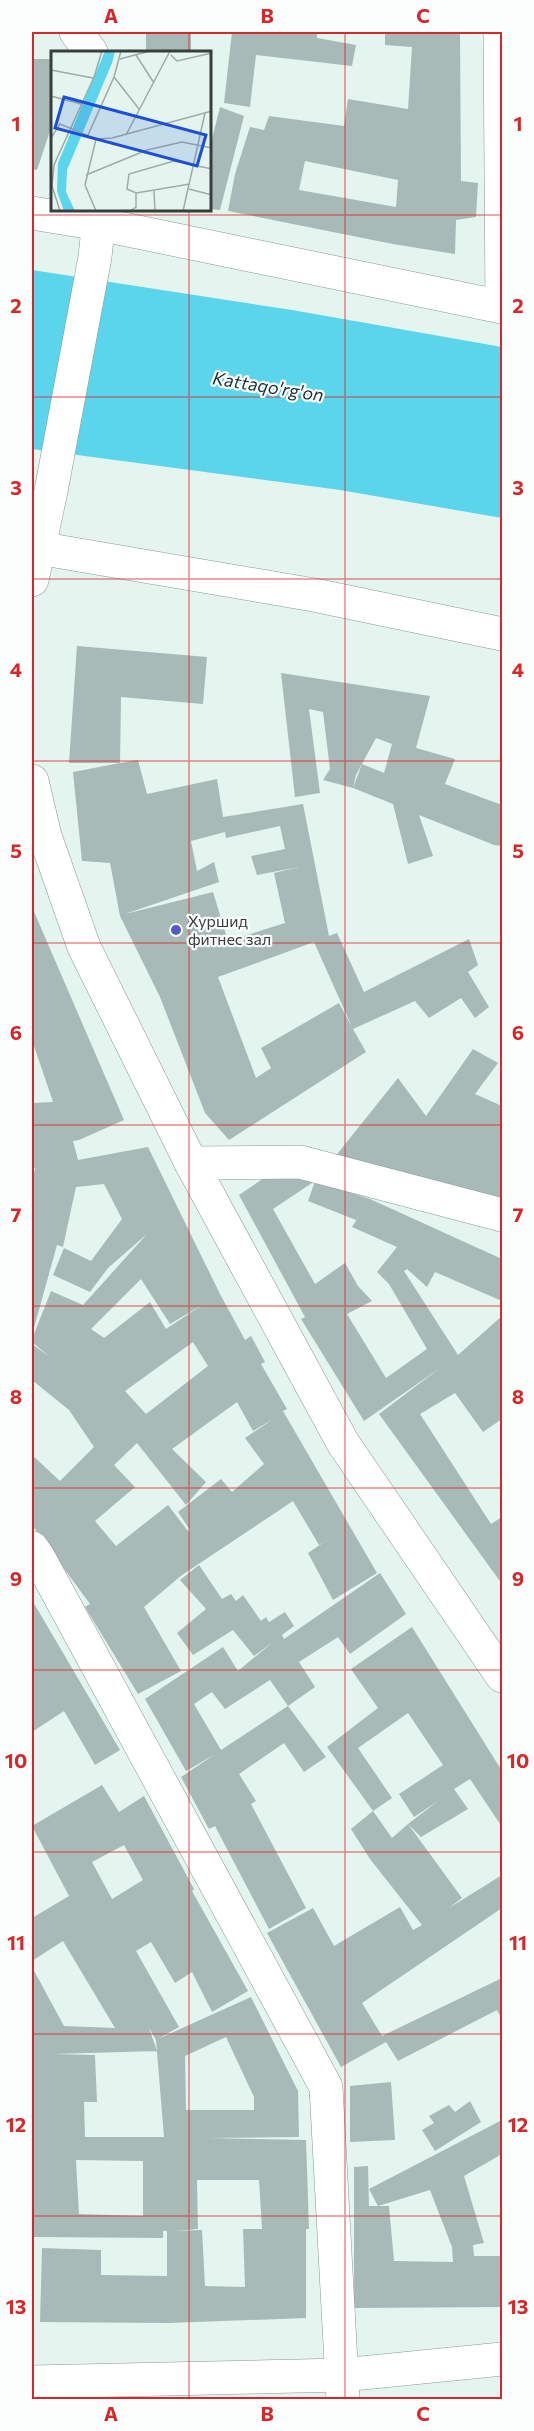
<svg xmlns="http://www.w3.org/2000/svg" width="534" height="2431" font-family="Commissioner,sans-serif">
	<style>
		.water { fill: #5bd5ec }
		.building { fill: #a7bab8; fill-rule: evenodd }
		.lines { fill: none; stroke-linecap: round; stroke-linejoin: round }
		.minor-casing { stroke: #899992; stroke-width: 34 }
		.minor { stroke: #fff; stroke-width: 33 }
		.grid { fill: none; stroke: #d62828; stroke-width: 1.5; stroke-opacity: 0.55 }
		.poi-dot { fill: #5359cf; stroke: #fbfefd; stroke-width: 2 }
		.labels { text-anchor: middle; stroke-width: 4.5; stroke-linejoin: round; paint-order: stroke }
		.poi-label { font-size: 16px; fill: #373e3b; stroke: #fbfefd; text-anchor: start }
		.water-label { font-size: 18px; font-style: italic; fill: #1a2f34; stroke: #fbfefd }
		.inset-road { fill: none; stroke: #9eaca6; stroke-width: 1.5 }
		.view { fill: #1d4ed8; fill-opacity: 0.15; stroke: #1d4ed8; stroke-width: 3 }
		.inset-edge { fill: none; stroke: #373e3b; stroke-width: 3 }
		.neatline { fill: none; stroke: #d62828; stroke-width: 2 }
		.grid-label { font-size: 20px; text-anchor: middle; font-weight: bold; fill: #d62828 }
	</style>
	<rect width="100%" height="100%" fill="#e3f5ee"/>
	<polygon class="water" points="32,270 292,310 502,347 502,518 340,490 32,449"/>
	<g class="building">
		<rect x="146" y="32" width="45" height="20"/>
		<polygon points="232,32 317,32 317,38 356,45 352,66 256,55 250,107 224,103"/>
		<path d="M385,32h75l1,149 17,2 -2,34 -20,3 -1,34 -62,-10 -165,-33 7,-37 15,-47 14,3 5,-14 75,10 4,-27 60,10 4,-62 -27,-2zM305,161l93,19 -2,27 -97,-17z"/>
		<polygon points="32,59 52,59 50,131 37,170 32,169"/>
		<polygon points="220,107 244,116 220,210 210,209 210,147"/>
		<path d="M77,646l130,11 -4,47 -82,-7 -1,66 18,-3 9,34 70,-15 6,38 80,-13 26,132 8,-3 27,59 105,-53 9,26 -10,7 21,35 -14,11 -14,-20 -32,20 -14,-17 -62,28 13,23 -137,88 -24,-27 -45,-116 -40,-81 -10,-53 -28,-2 -9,-89 47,-9h-51zM280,826l5,23 -34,7 6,19 42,-8 -25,6 11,50 -57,18 -15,-49 -88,22 94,-32 -5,-20 -17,9 -6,-30 34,-9 1,6zM314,942l38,85 -13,-24 -78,45 10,20 -15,10 -38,-101z"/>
		<path d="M281,673l149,23 -14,52 39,11 -10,25 57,21v41l-8,-1 -75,-30 14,41 -25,8 -15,-60 -40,-16 -30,-8 7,-11 -7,-57 -14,-3 11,84 -25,4zM376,738l16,6 -8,29 -22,-9 -9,24 3,-13z"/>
		<path d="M32,907l92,213 -45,20 -6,1 5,19 70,-13 72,147 25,46 6,-4 14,26 -4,2 26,45 -4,2 94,162 -44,27 -25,-47 22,-15 -11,7 -26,-44 -111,74 -38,32 37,64 -43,23 -53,-87 5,-3 -58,-79v-70l28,26 34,-34 -25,-37 -37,-30v-36l18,13 -18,-15v-3l19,-48 32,14 64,-71 -39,34 -18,24 -37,-17 11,-27 27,13 31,-42 -18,-35 -28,3 -13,60 -6,-2 -25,90v-152l3,-15h-3v-65l21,-1 -21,-62zM141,1279l29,45 32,-19 -36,24 -16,-27 -46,36 -13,-9zM193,1342l15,24 -62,48 -21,-23zM237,1402l16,29 20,-12 -28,19 19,26 -32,28 -11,-13 -43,33 12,18 -2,1 -20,-26 -52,41 -21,-25 40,-34 -21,-22 23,-22 49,62 20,-23 -34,-33z"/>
		<polygon points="473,1049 498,1063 475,1094 502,1106 502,1199 334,1158 398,1078 426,1116"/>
		<path d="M273,1172l42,9 55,18 132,60v42l-67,-29 -8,15 -20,-18 -3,2 54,84 44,-39v103l-19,13 -28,-39 -35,21 71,110 11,-7v67l-123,-170 61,-46 -76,53 -63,-102 4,-2 -66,-122zM315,1181l-7,20 48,19 6,-9 -10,16 45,20 -20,25 12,12 38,65 -41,29 -39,-64 25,-13 -14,-15 -13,-23 -30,21 -42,-75z"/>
		<polygon points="199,1565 222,1599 231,1594 236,1601 243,1595 261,1621 266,1617 269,1622 285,1612 294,1626 282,1635 284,1639 380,1573 406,1614 350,1654 338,1637 299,1662 315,1687 288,1706 270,1680 225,1709 212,1692 194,1704 221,1750 288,1706 326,1757 304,1772 284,1743 239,1774 256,1801 251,1804 306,1908 269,1929 215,1826 209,1829 181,1777 214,1755 186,1771 145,1699 223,1647 238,1671 273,1642 254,1656 233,1630 193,1655 177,1633 206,1609 180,1580"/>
		<polygon points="32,1600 120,1750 95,1765 64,1711 32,1732"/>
		<polygon points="412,1627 502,1771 502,1827 470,1779 454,1789 468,1809 421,1837 408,1824 462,1898 449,1908 502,1875 502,1908 362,2003 382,2036 502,1978 502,2020 497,2010 398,2061 386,2042 341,2067 267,1933 313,1908 334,1946 400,1907 413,1930 422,1925 370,1859 351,1829 373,1811 392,1838 408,1824 438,1801 414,1817 399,1794 443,1765 408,1713 358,1748 392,1798 373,1811 327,1747 378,1708 351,1669"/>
		<path d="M102,1785l17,27 25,-16 50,93 -2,2 56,100 -36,21 -20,-40 -17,11 -24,-41 -15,9 43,76 -21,12 93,-42 47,94 1,46 -90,1 97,2 3,89h-3v89l-138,5 -128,-1 2,-74 59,2v25l66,1v-45h-4v7l-130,-1 -1,-270 32,59 51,2 -52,-87 -31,20v-43l37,-22 -37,-70zM124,1845l19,35 -31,19 -20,-37zM149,2028l7,12 8,97h-79l-1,-35h13l-2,-47 -42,-1 104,-3zM226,2037l28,60v13h-68l-1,-54zM76,2160l67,1v55l-64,-2zM197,2180h62l3,49h-19l2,58 -40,-1 -3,-56 -26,1 22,-2z"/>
		<polygon points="391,2082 395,2140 350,2142 350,2086"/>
		<polygon points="470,2101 481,2122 435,2151 422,2130 434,2123 429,2116 449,2105 455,2112"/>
		<path d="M502,2120v34l-38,22 20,67 -11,2 1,11h28v51l-148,1v-141l14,-1 1,40h9l-9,-17zM430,2190l22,57 1,15 -59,-1 -5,-55h-11z"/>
	</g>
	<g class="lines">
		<g class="minor-casing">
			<g id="minor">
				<polyline points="76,32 91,52"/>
				<polyline points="500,32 502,307"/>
				<polyline points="32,213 99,224 502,307"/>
				<polyline points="38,548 314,595 502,634"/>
				<polyline points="32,580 51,491 95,257 100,210"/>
				<polyline points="32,781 45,836 84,947 191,1163 343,1443 502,1676"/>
				<polyline points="191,1163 300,1162 502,1215"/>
				<polyline points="32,1548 39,1558 326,2087 343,2400"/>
				<polyline points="32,2382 342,2375 502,2359"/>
			</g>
		</g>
		<use href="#minor" class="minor"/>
	</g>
	<path class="grid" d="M189,32v20M345,32v2368M189,210v2190M32,215h470M32,397h470M32,579h470M32,761h470M32,943h470M32,1125h470M32,1306h470M32,1488h470M32,1670h470M32,1852h470M32,2034h470M32,2216h470"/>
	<circle class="poi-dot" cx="176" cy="930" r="6"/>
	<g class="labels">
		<g class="poi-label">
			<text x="188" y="927">Хуршид<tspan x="188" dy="18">фитнес зал</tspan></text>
		</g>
		<g class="water-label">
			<text transform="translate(268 387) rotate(9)" y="6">Kattaqo'rg'on</text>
		</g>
	</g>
	<g transform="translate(51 51)">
		<rect width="160" height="160" fill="#e3f5ee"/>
		<path d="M54,0h10l-3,12 -45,107 -1,22 9,19h-11l-7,-20 1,-28z" fill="#5bd5ec"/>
		<path class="inset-road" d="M85,4l18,28M120,4l6,6 35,-8M69,8l30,-8M0,19l42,8M63,26l25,32M0,45l30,8M37,84l26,-58 7,-26M75,84l44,-84M0,87l9,-14 36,15 16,-1 100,-27M45,88l-11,46 11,26M35,124l61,-25 35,-8 30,6M139,133l-54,9 -9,-4 2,-15 45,-13 38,8M138,138l23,6M103,140l1,20M9,160l-8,-25 2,-21 40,-88 8,-26M79,160l6,-4v-14M132,160l22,-98"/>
		<path class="view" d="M13,46l142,38 -9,31 -142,-38z"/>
		<rect width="160" height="160" class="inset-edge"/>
	</g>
	<rect width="534" height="2431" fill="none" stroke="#fbfefd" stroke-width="66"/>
	<rect x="33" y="33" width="468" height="2365" class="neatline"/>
	<g class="grid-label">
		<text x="111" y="23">A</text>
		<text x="267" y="23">B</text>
		<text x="423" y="23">C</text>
		<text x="16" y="131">1</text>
		<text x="518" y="131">1</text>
		<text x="16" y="313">2</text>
		<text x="518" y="313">2</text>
		<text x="16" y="495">3</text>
		<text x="518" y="495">3</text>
		<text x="16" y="677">4</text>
		<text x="518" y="677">4</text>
		<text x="16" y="858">5</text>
		<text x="518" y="858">5</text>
		<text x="16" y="1040">6</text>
		<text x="518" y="1040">6</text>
		<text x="16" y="1222">7</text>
		<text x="518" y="1222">7</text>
		<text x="16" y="1404">8</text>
		<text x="518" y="1404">8</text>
		<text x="16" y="1586">9</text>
		<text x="518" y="1586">9</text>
		<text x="16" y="1768">10</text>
		<text x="518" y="1768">10</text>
		<text x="16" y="1950">11</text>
		<text x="518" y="1950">11</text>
		<text x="16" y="2132">12</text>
		<text x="518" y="2132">12</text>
		<text x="16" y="2314">13</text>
		<text x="518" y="2314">13</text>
		<text x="111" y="2421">A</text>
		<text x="267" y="2421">B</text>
		<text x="423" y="2421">C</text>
	</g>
</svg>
